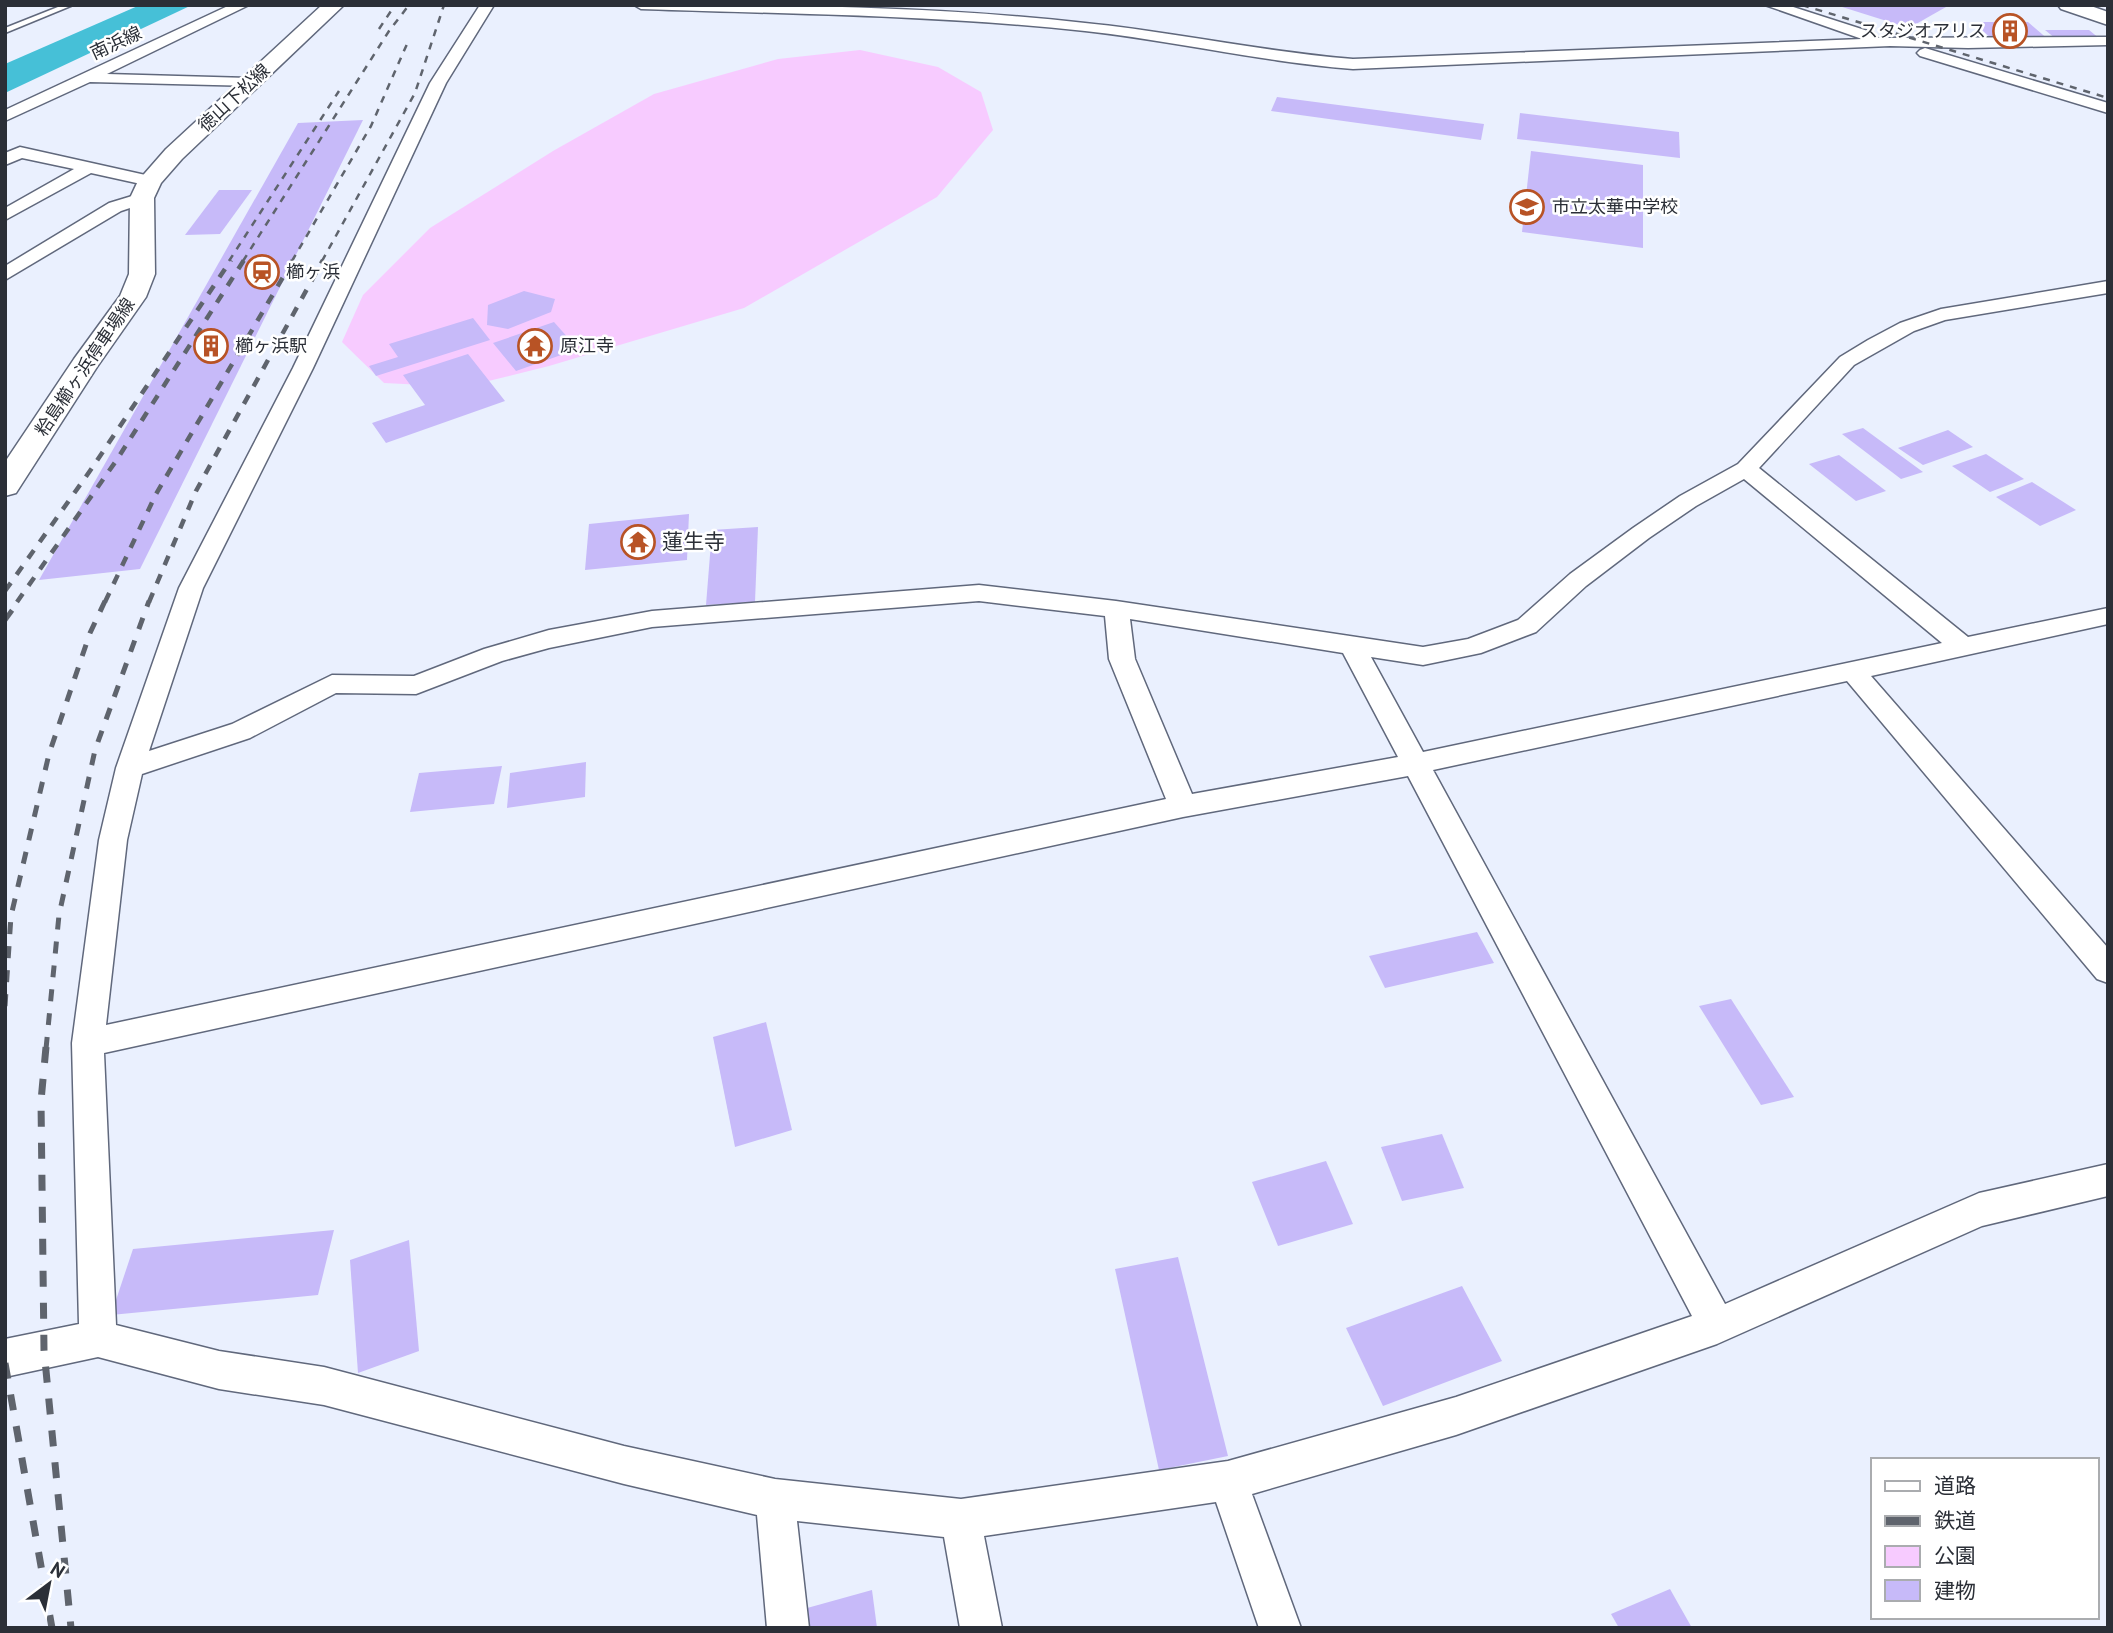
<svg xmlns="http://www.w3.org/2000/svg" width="2113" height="1633" font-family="'PT Sans','Noto Sans JP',sans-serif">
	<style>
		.green { fill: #f7cbff }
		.water { fill: #46c0d7 }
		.building { fill: #c7baf9 }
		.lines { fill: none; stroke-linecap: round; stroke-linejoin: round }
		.service-casing { stroke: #60687c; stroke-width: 3 }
		.minor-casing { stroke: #60687c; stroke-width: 3 }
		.secondary-casing { stroke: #60687c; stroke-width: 3 }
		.service { fill: #fff; fill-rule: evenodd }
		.minor { fill: #fff; fill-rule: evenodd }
		.secondary { fill: #fff; fill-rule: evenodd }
		.rail-far3 { stroke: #5f646d; stroke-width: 2.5; stroke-dasharray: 7 7; stroke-linecap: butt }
		.rail-far2 { stroke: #5f646d; stroke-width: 4.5; stroke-dasharray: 10 10; stroke-linecap: butt }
		.rail-far1 { stroke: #5f646d; stroke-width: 5; stroke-dasharray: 12 12; stroke-linecap: butt }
		.rail { stroke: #5f646d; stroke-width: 7; stroke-dasharray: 16 16; stroke-linecap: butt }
		.labels { text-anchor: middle; stroke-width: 5; stroke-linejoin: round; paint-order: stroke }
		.far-poi-label { font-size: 18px; fill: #2b2f37; stroke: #fff; text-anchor: start }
		.far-street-label { font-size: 18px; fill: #2b2f37; stroke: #fff }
		.poi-label { font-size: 21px; fill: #2b2f37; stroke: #fff; text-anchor: start }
	</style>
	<rect width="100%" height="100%" fill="#eaf0fe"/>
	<polygon class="green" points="860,50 938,67 981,92 993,130 937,197 744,308 549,366 464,387 384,383 342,342 363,295 430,228 553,151 654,94 778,59"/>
	<polygon class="water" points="140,5 192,5 5,93 5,64"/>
	<g class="building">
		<polygon points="1942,5 1946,7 1909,28 1839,6"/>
		<polygon points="1973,22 2028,22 2049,40 1993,40"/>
		<polygon points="2045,30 2089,30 2100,39 2056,39"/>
		<polygon points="1277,97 1484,124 1481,140 1271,111"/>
		<polygon points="1520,113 1679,132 1680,158 1517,139"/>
		<polygon points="363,120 140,569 39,580 298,123"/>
		<polygon points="1531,151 1643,165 1643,248 1522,232"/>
		<polygon points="219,190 252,190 220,234 185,235"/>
		<polygon points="524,291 555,299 551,312 508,329 487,325 488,305"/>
		<polygon points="473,318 490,340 376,376 369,366 398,357 389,344"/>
		<polygon points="554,322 578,349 516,371 493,343"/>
		<polygon points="468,354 505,401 386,443 372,423 425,405 403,375"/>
		<polygon points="1863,428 1923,472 1901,479 1842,434"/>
		<polygon points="1948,430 1973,447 1923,465 1898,448"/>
		<polygon points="1986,454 2024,479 1990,492 1952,466"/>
		<polygon points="1839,455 1886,491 1856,501 1809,464"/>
		<polygon points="2032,482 2076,510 2040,526 1996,497"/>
		<polygon points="689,514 687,560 585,570 589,524"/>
		<polygon points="758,527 755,602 706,605 712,530"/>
		<polygon points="586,762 585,797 507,808 510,773"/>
		<polygon points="502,766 494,804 410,812 419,773"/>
		<polygon points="1477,932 1494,963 1385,988 1369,956"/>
		<polygon points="1731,999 1794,1097 1761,1105 1699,1006"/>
		<polygon points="766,1022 792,1130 735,1147 713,1037"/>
		<polygon points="1442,1134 1464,1188 1402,1201 1381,1147"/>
		<polygon points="1326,1161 1353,1224 1278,1246 1252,1182"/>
		<polygon points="334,1230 318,1295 111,1315 133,1249"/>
		<polygon points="409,1240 419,1351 358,1373 350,1260"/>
		<polygon points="1178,1257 1228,1456 1159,1470 1115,1269"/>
		<polygon points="1462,1286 1502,1361 1383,1406 1346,1328"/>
		<polygon points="1670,1589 1692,1628 1619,1628 1611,1614"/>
		<polygon points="872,1590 877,1628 802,1628 800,1610"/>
	</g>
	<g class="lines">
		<g class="service-casing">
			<polygon id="service" points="63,5 73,5 5,33 5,28"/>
		</g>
		<g class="minor-casing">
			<g id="minor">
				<polygon points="230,5 249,5 107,74 249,78 255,80 257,83 255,86 90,82 5,121 5,110"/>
				<path d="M480,5h14l-48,78 -133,285 -110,220 -54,163 83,-27 100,-49 82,1 70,-27 65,-19 103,-19 327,-26 137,16 307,46 45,-8 50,-19 52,-46 63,-46 47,-32 58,-32 102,-107 28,-17 32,-17 41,-14 167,-28v12l-163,27 -31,11 -60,34 -95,103 209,169 140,-29v16l-237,52 237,272v35l-11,-4 -250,-298 -414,89 292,534 254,-111 129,-29v32l-126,30 -265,118 -261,91 -204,59 49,134h-42l-43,-126 -232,34 18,92h-42l-16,-91 -147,-16 12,107h-42l-10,-113 -133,-31 -300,-79 -105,-16 -121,-32 -93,20v-38l74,-15 -7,-281 27,-203 17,-72 63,-180 114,-220 137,-285zM1744,479l198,164 -519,109 -52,-95 52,8 58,-12 55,-21 50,-46 63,-48 47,-32zM979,601l126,15 4,43 57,140 -1060,226 21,-185 15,-66 108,-36 86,-45 80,1 86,-33 47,-13 103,-21zM1130,619l213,34 55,104 -206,37 -57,-135zM1408,776l284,540 -236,81 -228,64 -267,38 -186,-20 -151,-33 -300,-79 -105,-16 -103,-26 -12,-272 1079,-236z"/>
				<path d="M634,5c150,0 301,1 451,18 90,9 178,29 268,36l509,-20 -97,-34h22l87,28 1,5 233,-1v8l-140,3 -78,-2 -537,23c-90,-7 -178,-28 -268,-38 -147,-16 -296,-17 -444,-22z"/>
				<polygon points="1925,48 2108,103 2108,113 1920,56 1917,53 1920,50"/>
				<polygon points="20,147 150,176 159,181 150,186 91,173 5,220 5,208 74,169 22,158 5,165 5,153"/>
				<polygon points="142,193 151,198 148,202 121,211 5,280 5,266 109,203"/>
			</g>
		</g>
		<g class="secondary-casing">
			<g id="secondary">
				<polygon points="322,5 344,5 182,159 161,183 154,198 155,274 146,297 97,367 16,493 5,496 5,462 74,359 120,296 129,274 130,198 138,181 166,149"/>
				<polygon points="2058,5 2088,5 2108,12 2108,25 2061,9"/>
			</g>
		</g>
		<use href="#service" class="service"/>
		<use href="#minor" class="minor"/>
		<use href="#secondary" class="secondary"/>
		<g class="rail-far3">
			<polyline points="1802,5 2108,98"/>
			<polyline points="379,29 395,5"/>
			<polyline points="229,261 339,91"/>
			<polyline points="243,261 389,31 409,5"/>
			<polyline points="292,261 371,126 407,44"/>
			<polyline points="322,261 415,93 444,5"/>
		</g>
		<g class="rail-far2">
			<polyline points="5,591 92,468 231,260"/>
			<polyline points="17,602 116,461 244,260"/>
			<polyline points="105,602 156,494 293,260"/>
			<polyline points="149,602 196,491 323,260"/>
		</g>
		<g class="rail-far1">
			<polyline points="5,620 19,601"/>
			<polyline points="5,1006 11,916 49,754 90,633 105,601"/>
			<polyline points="46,1049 59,915 95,750 149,601"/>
		</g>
		<g class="rail">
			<polyline points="46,1047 41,1101 44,1350 71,1628"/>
			<polyline points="5,1363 52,1628"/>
		</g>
	</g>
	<defs>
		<g id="building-ring" transform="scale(1.75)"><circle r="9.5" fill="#fff" stroke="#b85325" stroke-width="1.5"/><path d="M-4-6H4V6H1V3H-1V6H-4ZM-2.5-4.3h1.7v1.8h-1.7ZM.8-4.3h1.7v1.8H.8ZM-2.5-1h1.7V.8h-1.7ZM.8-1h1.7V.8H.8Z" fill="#b85325"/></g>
		<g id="school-ring" transform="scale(1.75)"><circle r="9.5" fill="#fff" stroke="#b85325" stroke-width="1.5"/><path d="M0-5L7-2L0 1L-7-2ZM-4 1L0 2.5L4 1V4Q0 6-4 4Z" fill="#b85325"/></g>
		<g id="station-ring" transform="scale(1.75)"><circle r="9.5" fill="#fff" stroke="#b85325" stroke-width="1.5"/><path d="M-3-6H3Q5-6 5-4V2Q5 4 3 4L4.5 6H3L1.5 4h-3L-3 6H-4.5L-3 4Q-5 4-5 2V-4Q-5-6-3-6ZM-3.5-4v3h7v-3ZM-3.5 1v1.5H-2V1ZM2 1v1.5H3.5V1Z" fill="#b85325"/></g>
		<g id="temple-ring" transform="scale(1.75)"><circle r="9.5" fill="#fff" stroke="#b85325" stroke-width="1.5"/><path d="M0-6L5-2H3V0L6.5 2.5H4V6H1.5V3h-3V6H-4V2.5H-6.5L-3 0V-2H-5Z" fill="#b85325"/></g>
	</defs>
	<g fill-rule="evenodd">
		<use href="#building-ring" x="2010" y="31"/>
		<use href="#school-ring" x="1527" y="207"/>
		<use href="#station-ring" x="262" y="272"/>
		<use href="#building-ring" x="211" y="346"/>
		<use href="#temple-ring" x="535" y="346"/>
		<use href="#temple-ring" x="638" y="542"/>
	</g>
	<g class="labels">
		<g class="far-poi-label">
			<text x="1986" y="37" text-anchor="end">スタジオアリス</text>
			<text x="1552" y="213">市立太華中学校</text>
			<text x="286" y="278">櫛ヶ浜</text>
			<text x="235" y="352">櫛ヶ浜駅</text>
			<text x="560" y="352">原江寺</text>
		</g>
		<g class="far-street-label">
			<text transform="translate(116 43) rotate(-25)" y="6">南浜線</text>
			<text transform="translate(234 98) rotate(-43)" y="6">徳山下松線</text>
			<text transform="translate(85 367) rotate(-56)" y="6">粭島櫛ヶ浜停車場線</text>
		</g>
		<g class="poi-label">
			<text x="662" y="549">蓮生寺</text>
		</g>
	</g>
	<rect width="2113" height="1633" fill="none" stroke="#2b2f37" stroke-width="14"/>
	<rect x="1871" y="1458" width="228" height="161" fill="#ffffff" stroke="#aaacaf" stroke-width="2"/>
	<rect x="1885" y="1481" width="35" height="10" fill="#ffffff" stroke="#aaacaf" stroke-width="2"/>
	<text x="1934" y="1493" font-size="21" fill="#2b2f37">道路</text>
	<rect x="1885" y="1516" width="35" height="10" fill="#5f646d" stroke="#aaacaf" stroke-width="2"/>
	<text x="1934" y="1528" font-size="21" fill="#2b2f37">鉄道</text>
	<rect x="1885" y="1546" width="35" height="21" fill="#f7cbff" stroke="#aaacaf" stroke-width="2"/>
	<text x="1934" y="1563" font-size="21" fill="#2b2f37">公園</text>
	<rect x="1885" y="1580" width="35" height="21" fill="#c7baf9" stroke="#aaacaf" stroke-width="2"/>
	<text x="1934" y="1598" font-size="21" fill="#2b2f37">建物</text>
	<g transform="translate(49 1584) rotate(32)" stroke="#ffffff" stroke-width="5" paint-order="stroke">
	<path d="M0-5L12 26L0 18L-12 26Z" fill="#2b2f37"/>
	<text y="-10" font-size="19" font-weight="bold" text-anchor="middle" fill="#2b2f37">N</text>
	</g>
</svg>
